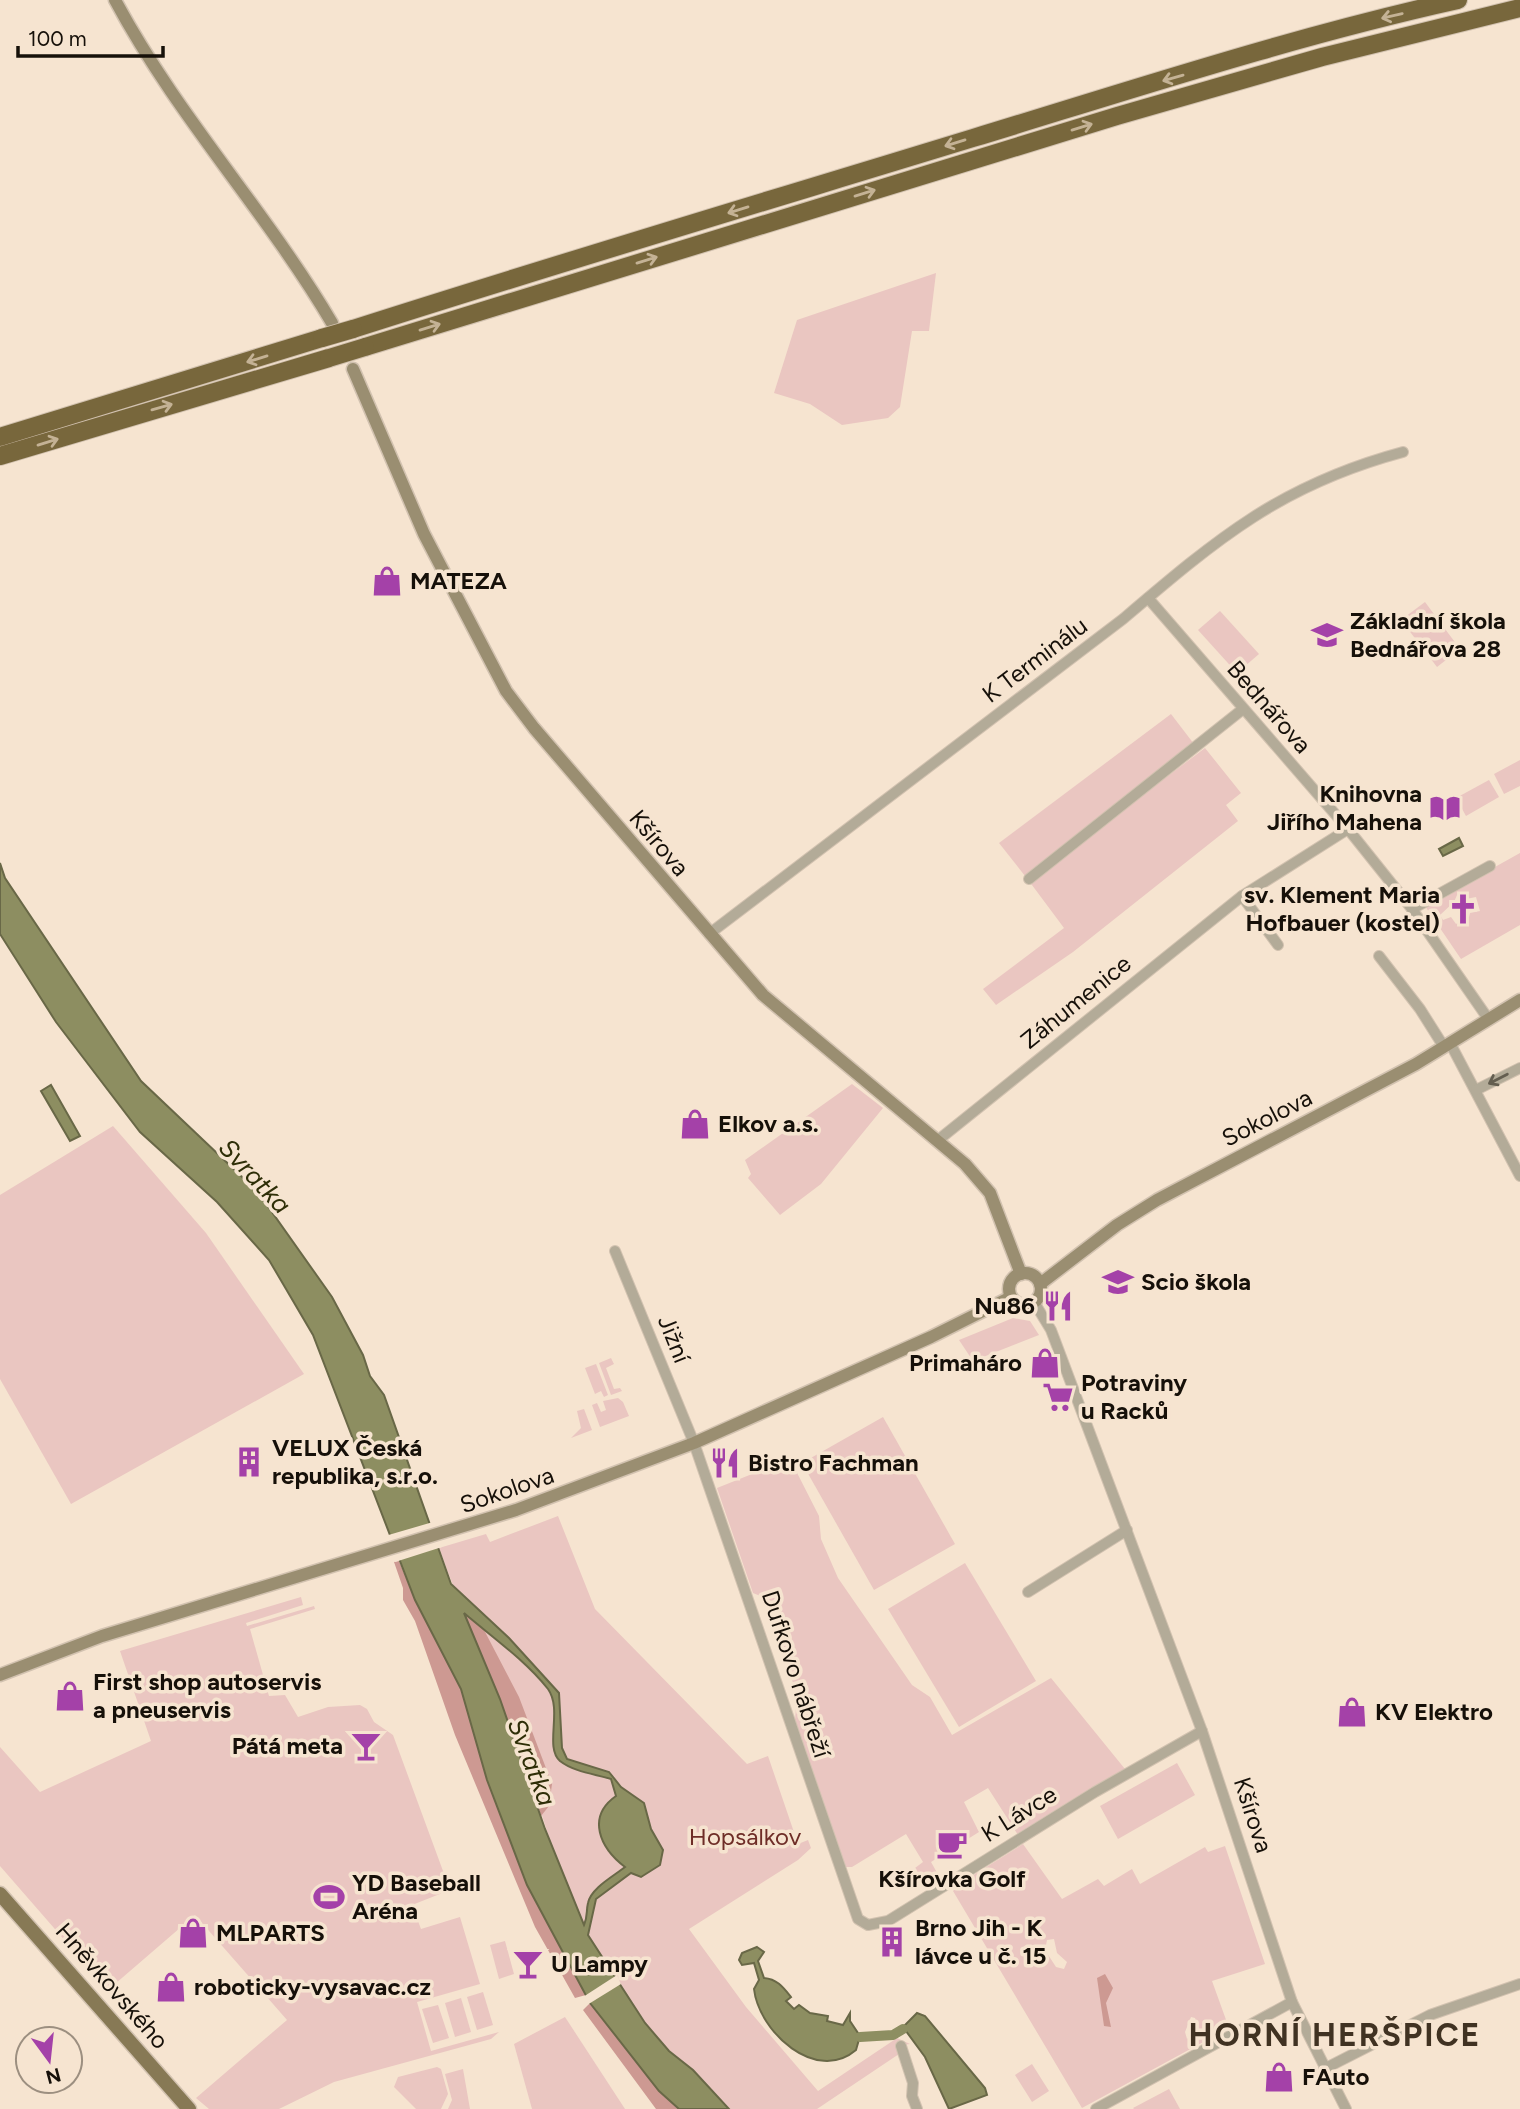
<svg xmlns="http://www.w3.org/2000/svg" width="1520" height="2109" font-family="Figtree,sans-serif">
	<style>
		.green { fill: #eac6c1; fill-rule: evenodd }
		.forest { fill: #cd9992 }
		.water { fill: #8d8e61; stroke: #696847; stroke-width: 2; fill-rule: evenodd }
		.pier { fill: #f6e4d0 }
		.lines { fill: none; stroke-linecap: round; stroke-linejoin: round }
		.canal { stroke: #8d8e61; stroke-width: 10 }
		.street-casing { stroke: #d2c2b0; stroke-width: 12 }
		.secondary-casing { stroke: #d2c2b0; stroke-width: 15 }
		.primary-casing { stroke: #d2c2b0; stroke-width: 17 }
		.highway-casing { stroke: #d2c2b0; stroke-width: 20 }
		.street { stroke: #b3ab98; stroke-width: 10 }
		.secondary { stroke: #9a8e71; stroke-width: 12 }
		.primary { stroke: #877955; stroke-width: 14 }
		.highway { stroke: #78673c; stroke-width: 18 }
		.highway-bridge-casing { stroke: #d2c2b0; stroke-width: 20; stroke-linecap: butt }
		.highway-bridge { stroke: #78673c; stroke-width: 18 }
		.oneway { stroke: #c4b295 }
		.oneway2 { stroke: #645e50 }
		.labels { text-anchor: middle; stroke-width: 7; stroke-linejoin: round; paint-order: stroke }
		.poi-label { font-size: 24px; font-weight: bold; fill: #161009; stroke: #f6e4d0; text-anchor: start }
		.street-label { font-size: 24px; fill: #161009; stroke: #f6e4d0 }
		.park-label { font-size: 24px; fill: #6e2d27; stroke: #f6e4d0 }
		.water-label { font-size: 26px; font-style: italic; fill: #2e2e07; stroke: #f6e4d0 }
		.district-label { font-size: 32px; font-weight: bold; letter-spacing: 2px; fill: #403222; stroke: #f6e4d0 }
	</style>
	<rect width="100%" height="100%" fill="#f6e4d0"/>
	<g class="green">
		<polygon points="936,273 929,331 912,331 900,407 888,418 842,425 810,404 774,393 797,320"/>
		<polygon points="1425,602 1460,649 1437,667 1401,620"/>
		<polygon points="1220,611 1259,654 1237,673 1198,630"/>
		<polygon points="1171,714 1194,744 1025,876 999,843"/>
		<polygon points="1205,748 1241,793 1226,805 1238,821 1073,952 996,1005 983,989 1064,928 1029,881"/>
		<polygon points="1520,760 1520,786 1504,794 1494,774"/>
		<polygon points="1489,780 1499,797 1466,816 1456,798"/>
		<path d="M1520,853v72l-59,34 -36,-53zM1457,895l9,4 10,-2 4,14 -10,2 -1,4 -9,1 1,3 -5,3 -5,-7 -8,3 -3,-5 14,-13z"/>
		<polygon points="852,1084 883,1108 821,1184 780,1215 748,1178 751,1174 745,1160"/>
		<polygon points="113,1126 206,1233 304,1374 71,1504 0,1379 0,1195"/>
		<polygon points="1013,1318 1030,1321 1039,1335 973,1361 959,1340"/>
		<polygon points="611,1358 614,1364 606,1368 614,1389 620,1388 622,1391 611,1395 599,1363"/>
		<polygon points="596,1364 608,1395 604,1397 601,1391 595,1394 585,1368"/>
		<polygon points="618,1398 623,1402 629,1416 600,1427 592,1405 597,1403 601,1412 606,1410 603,1401"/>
		<polygon points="584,1409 592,1430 571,1438 581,1428 577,1411"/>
		<polygon points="883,1417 955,1544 874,1590 802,1463"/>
		<polygon points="790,1459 819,1516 821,1539 838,1578 912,1685 930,1697 952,1735 1051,1678 1125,1769 1018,1835 988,1788 964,1802 979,1832 931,1862 940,1878 926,1886 915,1868 923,1862 906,1834 852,1867 844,1867 795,1720 797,1695 765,1598 753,1593 717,1488"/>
		<path d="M558,1516l37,93 152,155 21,-8 30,88 10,-4 3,8 -13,12 -109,69 57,78 72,84 79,-53 13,6 -14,2 3,8 -82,55h-88c-19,-21 -41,-39 -61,-59 -28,-29 -51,-65 -72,-99 -32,-55 -48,-120 -68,-179 -26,-76 -62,-148 -89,-224l47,-14 4,8z"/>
		<polygon points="965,1563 1036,1681 959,1727 888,1609"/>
		<polygon points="301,1597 303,1605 246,1623 247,1626 314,1606 315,1609 250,1629 269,1696 285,1695 298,1717 328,1707 360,1705 367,1709 374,1722 393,1735 450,1890 412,1905 421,1929 460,1917 480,1984 417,2002 431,2051 499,2032 491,2039 334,2082 279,2109 209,2109 196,2098 287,2020 195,1915 108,1990 0,1866 0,1747 40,1792 151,1741 120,1651"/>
		<polygon points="1177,1763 1195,1795 1118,1839 1100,1806"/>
		<path d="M1023,1844l39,55 36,-20 6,7 28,-17 8,15 65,-37 3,5 17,-6 40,118 -53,17 17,47 -147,80 -129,-217 3,-5zM1054,1939l3,14 10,9 -3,7 -8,-2 -11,-17 2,-10zM1191,2017l4,1 3,9 -11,12 -2,-7z"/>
		<polygon points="505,1941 514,1974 499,1979 490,1945"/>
		<polygon points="483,1992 493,2025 477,2030 467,1997"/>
		<polygon points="461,1998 471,2032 455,2037 445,2003"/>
		<polygon points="438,2005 449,2038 433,2043 422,2009"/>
		<polygon points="565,2017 625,2109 532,2109 514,2044"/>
		<polygon points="1032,2064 1049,2091 1032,2102 1015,2075"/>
		<polygon points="437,2067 441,2069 448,2094 441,2109 416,2109 394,2087 398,2077"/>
		<polygon points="463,2069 470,2109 448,2109 452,2100 445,2074"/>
		<polygon points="1169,2089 1180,2109 1134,2109 1133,2108"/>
	</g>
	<g class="forest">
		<polygon points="399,1561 415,1600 461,1689 487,1780 527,1885 586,1995 575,1998 535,1927 455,1735 415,1621 403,1600 403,1588 394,1562"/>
		<polygon points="463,1611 483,1628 519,1697 552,1784 549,1806 541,1816 527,1771"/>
		<polygon points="1105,1974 1113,1988 1106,2003 1111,2027 1104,2026 1097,1978"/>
		<polygon points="590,2003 659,2091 679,2109 656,2109 583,2010"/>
	</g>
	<g class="water">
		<polygon points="1459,838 1463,846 1443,856 1439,849"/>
		<path d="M0,863l5,15 136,203 116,110 75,106 31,58 7,21 14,19 67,189 58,54 50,55 3,55 5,11 42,13 12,15 23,16 7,26 12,21 -3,15 -19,12 -10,-4 -35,26 -8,36 57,88 24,28 24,19 36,39h-50l-20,-18 -69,-88 -63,-118 -40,-105 -26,-91 -46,-89 -102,-265 -44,-75 -52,-58 -77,-70 -84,-110 -56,-88zM464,1613c28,24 61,47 84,76 15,21 -4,58 12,72 14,11 35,13 51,18l5,17c-30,21 -16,52 9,71 -11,9 -34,21 -37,36 -2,8 0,13 -4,22l-39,-96 -45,-130z"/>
		<polygon points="51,1085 80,1136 70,1141 41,1091"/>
		<path d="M757,1947l7,5 -6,9 6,17c13,1 19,9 27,19l-5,4 8,8 5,-4 11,8 18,3 -1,5 16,4 7,-12v8l10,15 -4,14c-40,34 -97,-18 -102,-61l5,-9 -5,-17 -12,2 -3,-5 3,-7z"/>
		<polygon points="917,2013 925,2016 985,2088 987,2095 949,2109 925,2057 903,2027"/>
	</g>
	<g class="pier">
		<polygon points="433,1522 442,1547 395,1562 385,1536"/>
		<polygon points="617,1975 621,1984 587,2005 583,1997"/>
	</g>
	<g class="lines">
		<polyline class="canal" points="860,2037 893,2035 903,2029"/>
		<g class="street-casing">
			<g id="street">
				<polyline points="1148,598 1348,829 1412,909 1489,1020"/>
				<polyline points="1029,879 1243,709"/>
				<polyline points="1242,896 1278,945"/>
				<polyline points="1412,909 1490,866"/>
				<path d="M709,934l414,-315c94,-80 157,-134 280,-167"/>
				<polyline points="1379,956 1420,1009 1444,1047"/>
				<polyline points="1450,1043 1520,1176"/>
				<polyline points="1476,1090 1520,1068"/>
				<polyline points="937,1141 1242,896 1348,829"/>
				<polyline points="615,1251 694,1443 858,1919 868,1925 888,1921 1095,1792 1202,1731"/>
				<polyline points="1034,1302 1051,1330 1202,1731 1292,2002 1346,2109"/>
				<polyline points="1028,1592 1127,1530"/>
				<polyline points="901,2046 913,2083 912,2096 917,2109"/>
				<polyline points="1324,2069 1430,2015 1520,1984"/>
				<polyline points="1096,2109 1292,2002"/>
			</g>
		</g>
		<g class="secondary-casing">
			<g id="secondary">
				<path d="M115,0c62,116 151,211 217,323"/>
				<polyline points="353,369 424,534 506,691 534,728 763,995 965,1164 990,1193 1021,1274"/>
				<circle cx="1025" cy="1289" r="16"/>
				<polyline points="1040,1284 1117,1225 1157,1200 1416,1064 1520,1000"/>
				<polyline points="0,1675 102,1636 516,1510 694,1443 931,1337 1011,1297"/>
			</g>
		</g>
		<g class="primary-casing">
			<polyline id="primary" points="0,1894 189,2109"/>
		</g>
		<g class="highway-casing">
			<g id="highway">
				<path d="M353,329c206,-66 414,-128 620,-191 161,-49 322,-102 485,-138"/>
				<polyline points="365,347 1117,116 1322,57 1520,8"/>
				<polyline points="0,437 322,338"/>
				<polyline points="0,456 329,358"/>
			</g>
		</g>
		<use href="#street" class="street"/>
		<use href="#secondary" class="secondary"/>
		<use href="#primary" class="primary"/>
		<use href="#highway" class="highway"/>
		<g class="highway-bridge-casing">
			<g id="highway-bridge">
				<polyline points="322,338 353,329"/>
				<polyline points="329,358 365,347"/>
			</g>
		</g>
		<use href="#highway-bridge" class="highway-bridge"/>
	</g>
	<defs><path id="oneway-shaft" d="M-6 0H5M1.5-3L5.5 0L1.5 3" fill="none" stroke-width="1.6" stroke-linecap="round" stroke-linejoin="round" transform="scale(1.75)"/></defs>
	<g class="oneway">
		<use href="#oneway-shaft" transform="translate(1392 16) rotate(167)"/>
		<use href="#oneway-shaft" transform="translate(1173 78) rotate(164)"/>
		<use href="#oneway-shaft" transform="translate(1082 127) rotate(-17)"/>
		<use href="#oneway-shaft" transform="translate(955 143) rotate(163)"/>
		<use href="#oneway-shaft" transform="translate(865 193) rotate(-17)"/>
		<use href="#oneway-shaft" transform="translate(738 210) rotate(163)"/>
		<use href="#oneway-shaft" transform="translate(647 260) rotate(-17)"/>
		<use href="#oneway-shaft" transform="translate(430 327) rotate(-17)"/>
		<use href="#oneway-shaft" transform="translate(257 359) rotate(163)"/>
		<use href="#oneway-shaft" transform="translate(162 407) rotate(-16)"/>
		<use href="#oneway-shaft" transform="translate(48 442) rotate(-17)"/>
	</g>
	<use class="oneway2" href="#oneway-shaft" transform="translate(1498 1079) rotate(153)"/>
	<defs>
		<g id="shop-bare" transform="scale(2.415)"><path d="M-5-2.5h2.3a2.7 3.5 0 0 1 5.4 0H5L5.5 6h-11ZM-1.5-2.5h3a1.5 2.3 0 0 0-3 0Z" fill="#a441a8" stroke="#f6e4d0" stroke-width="2.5" paint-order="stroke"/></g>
		<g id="school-bare" transform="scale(2.415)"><path d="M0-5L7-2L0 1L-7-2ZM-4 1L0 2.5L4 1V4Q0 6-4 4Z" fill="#a441a8" stroke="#f6e4d0" stroke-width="2.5" paint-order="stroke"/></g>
		<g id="library-bare" transform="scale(2.415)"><path d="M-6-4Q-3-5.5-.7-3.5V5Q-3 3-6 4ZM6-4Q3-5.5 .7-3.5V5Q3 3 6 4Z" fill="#a441a8" stroke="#f6e4d0" stroke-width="2.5" paint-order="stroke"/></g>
		<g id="church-bare" transform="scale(2.415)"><path d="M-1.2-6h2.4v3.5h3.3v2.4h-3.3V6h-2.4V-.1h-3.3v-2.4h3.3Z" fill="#a441a8" stroke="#f6e4d0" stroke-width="2.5" paint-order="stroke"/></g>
		<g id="restaurant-bare" transform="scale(2.415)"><path d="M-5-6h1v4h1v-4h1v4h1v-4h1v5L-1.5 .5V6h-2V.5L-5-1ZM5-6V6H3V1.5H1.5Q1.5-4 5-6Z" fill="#a441a8" stroke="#f6e4d0" stroke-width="2.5" paint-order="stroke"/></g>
		<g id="supermarket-bare" transform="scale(2.415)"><path d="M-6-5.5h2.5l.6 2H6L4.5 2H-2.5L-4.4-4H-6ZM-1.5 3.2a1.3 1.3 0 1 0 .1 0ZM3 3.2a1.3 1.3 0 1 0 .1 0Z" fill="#a441a8" stroke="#f6e4d0" stroke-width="2.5" paint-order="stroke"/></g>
		<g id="building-bare" transform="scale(2.415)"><path d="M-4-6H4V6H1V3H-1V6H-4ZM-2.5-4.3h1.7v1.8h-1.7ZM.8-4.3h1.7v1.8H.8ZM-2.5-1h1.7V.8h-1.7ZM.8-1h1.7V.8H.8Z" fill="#a441a8" stroke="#f6e4d0" stroke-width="2.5" paint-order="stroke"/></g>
		<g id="bar-bare" transform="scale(2.415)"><path d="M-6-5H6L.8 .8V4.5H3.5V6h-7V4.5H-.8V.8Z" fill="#a441a8" stroke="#f6e4d0" stroke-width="2.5" paint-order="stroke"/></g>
		<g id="cafe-bare" transform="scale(2.415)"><path d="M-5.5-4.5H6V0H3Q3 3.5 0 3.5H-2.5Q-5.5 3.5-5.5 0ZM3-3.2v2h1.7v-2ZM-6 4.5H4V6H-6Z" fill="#a441a8" stroke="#f6e4d0" stroke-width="2.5" paint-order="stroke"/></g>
		<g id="stadium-bare" transform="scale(2.415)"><path d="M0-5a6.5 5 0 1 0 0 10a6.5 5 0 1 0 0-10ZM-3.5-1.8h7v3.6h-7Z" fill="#a441a8" stroke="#f6e4d0" stroke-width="2.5" paint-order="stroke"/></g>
	</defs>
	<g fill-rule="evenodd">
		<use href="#shop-bare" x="387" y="581"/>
		<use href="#school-bare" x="1327" y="635"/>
		<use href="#library-bare" x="1445" y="808"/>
		<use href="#church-bare" x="1463" y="909"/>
		<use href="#shop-bare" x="695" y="1124"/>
		<use href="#school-bare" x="1118" y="1282"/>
		<use href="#restaurant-bare" x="1058" y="1306"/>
		<use href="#shop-bare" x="1045" y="1363"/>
		<use href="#supermarket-bare" x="1058" y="1397"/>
		<use href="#building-bare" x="249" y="1462"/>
		<use href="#restaurant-bare" x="725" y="1463"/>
		<use href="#shop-bare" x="70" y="1696"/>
		<use href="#shop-bare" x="1352" y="1712"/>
		<use href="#bar-bare" x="366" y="1746"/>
		<use href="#cafe-bare" x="952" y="1844"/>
		<use href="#stadium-bare" x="329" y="1897"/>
		<use href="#shop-bare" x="193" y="1933"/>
		<use href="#building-bare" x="892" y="1942"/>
		<use href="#bar-bare" x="528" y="1964"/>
		<use href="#shop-bare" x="171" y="1987"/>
		<use href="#shop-bare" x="1279" y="2077"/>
	</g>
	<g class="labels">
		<g class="poi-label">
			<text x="410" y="589">MATEZA</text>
			<text x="1350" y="629">Základní škola<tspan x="1350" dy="28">Bednářova 28</tspan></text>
			<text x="1422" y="802" text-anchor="end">Knihovna<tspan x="1422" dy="28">Jiřího Mahena</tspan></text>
			<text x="1440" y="903" text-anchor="end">sv. Klement Maria<tspan x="1440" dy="28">Hofbauer (kostel)</tspan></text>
			<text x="718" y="1132">Elkov a.s.</text>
			<text x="1141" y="1290">Scio škola</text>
			<text x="1035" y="1314" text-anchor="end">Nu86</text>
			<text x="1022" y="1371" text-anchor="end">Primaháro</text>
			<text x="1081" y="1391">Potraviny<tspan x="1081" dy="28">u Racků</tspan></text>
			<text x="272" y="1456">VELUX Česká<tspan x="272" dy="28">republika, s.r.o.</tspan></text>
			<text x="748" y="1471">Bistro Fachman</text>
			<text x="93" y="1690">First shop autoservis<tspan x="93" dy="28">a pneuservis</tspan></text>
			<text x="1375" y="1720">KV Elektro</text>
			<text x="343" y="1754" text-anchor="end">Pátá meta</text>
			<text x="952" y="1887" text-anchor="middle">Kšírovka Golf</text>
			<text x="352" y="1891">YD Baseball<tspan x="352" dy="28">Aréna</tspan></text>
			<text x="915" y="1936">Brno Jih - K<tspan x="915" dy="28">lávce u č. 15</tspan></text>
			<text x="216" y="1941">MLPARTS</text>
			<text x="551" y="1972">U Lampy</text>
			<text x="194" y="1995">roboticky-vysavac.cz</text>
			<text x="1302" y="2085">FAuto</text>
		</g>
		<g class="street-label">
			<text transform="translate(1035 660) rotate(-37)" y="8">K Terminálu</text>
			<text transform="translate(1269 707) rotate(49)" y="8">Bednářova</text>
			<text transform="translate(659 843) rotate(50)" y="8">Kšírova</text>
			<text transform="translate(1076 1002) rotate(-39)" y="8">Záhumenice</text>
			<text transform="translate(1267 1118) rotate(-27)" y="8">Sokolova</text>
			<text transform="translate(674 1339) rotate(68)" y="8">Jižní</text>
			<text transform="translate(507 1490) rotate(-19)" y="8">Sokolova</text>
			<text transform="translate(796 1674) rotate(72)" y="8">Dufkovo nábřeží</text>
			<text transform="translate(1019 1814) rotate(-32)" y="8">K Lávce</text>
			<text transform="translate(1253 1815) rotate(72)" y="8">Kšírova</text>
			<text transform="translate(112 1986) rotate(49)" y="8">Hněvkovského</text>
		</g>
		<g class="park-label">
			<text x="745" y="1845">Hopsálkov</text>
		</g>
		<g class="water-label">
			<text transform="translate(255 1176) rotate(47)" y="9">Svratka</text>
			<text transform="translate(532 1762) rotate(69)" y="9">Svratka</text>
		</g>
		<g class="district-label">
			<text x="1335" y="2046">HORNÍ HERŠPICE</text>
		</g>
	</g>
	<g transform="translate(49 2060) rotate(165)"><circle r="33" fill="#f6e4d0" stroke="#9c8f80" stroke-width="2"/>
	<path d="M0-5L12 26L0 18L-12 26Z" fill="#a441a8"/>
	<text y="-10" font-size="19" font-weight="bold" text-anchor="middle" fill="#161009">N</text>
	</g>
	<path d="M18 46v10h145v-10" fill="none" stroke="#161009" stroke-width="3.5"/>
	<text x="28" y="46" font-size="21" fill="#161009" stroke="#f6e4d0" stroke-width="5" paint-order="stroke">100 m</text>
</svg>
